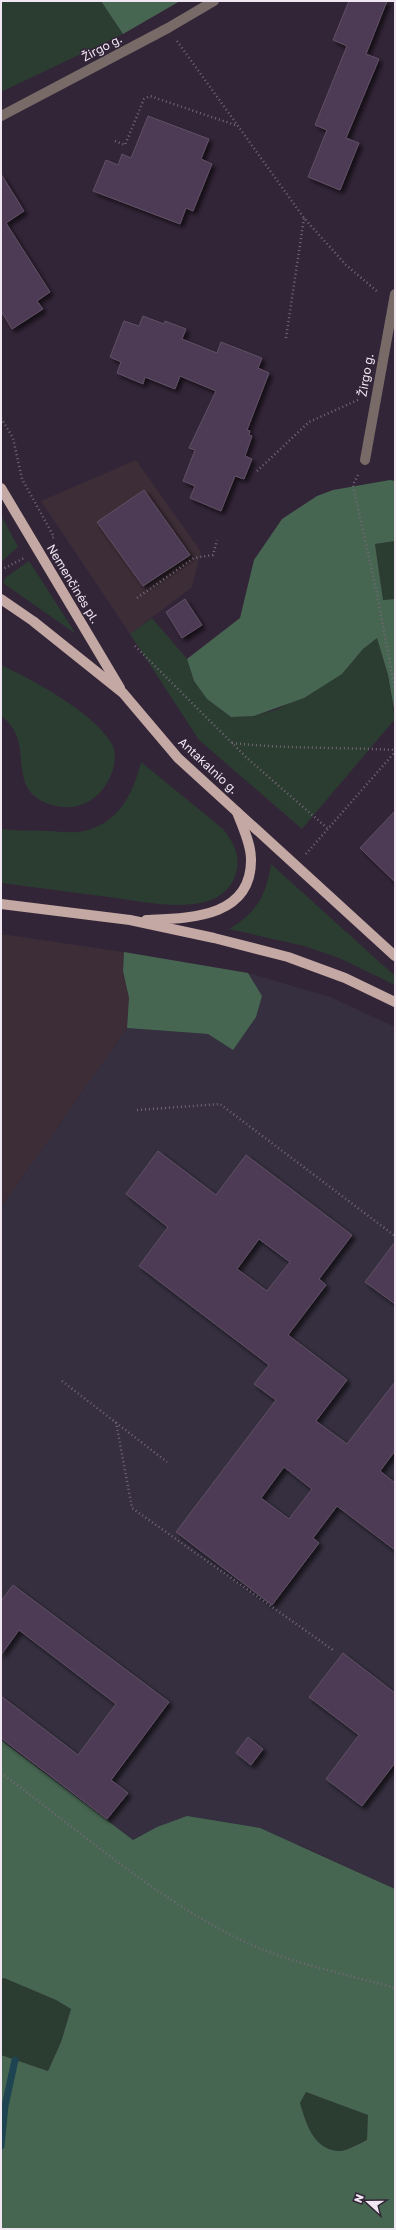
<svg xmlns="http://www.w3.org/2000/svg" width="396" height="2230" font-family="'Golos Text',sans-serif">
	<style>
		.commercial { fill: #3d2d37 }
		.medical { fill: #352f3f }
		.green { fill: #2b3c31 }
		.forest { fill: #476652; fill-rule: evenodd }
		.lines { fill: none; stroke-linecap: round; stroke-linejoin: round }
		.stream { stroke: #1f4451; stroke-width: 7 }
		.building { fill: #4e3b54; stroke: #605065; fill-rule: evenodd; filter: url(#shadow) }
		.path { stroke: #746778; stroke-width: 2.5; stroke-dasharray: 1 3; stroke-linecap: butt }
		.minor { stroke: #776a67; stroke-width: 10 }
		.major { stroke: #c4a8a3; stroke-width: 10 }
		.labels { text-anchor: middle; stroke-width: 3; stroke-linejoin: round; paint-order: stroke }
		.street-label { font-size: 12px; fill: #f1e7f3; stroke: #332538 }
	</style>
	<defs>
		<filter id="shadow"><feDropShadow dx="3.5" dy="3.5" stdDeviation="2" flood-color="#0009"/></filter>
	</defs>
	<rect width="100%" height="100%" fill="#332538"/>
	<g class="commercial">
		<polygon points="136,460 201,552 192,587 130,634 41,501"/>
		<polygon points="1,934 124,952 123,971 129,998 127,1028 1,1208"/>
	</g>
	<polygon class="medical" points="248,973 330,997 395,1027 395,1889 302,1846 157,1827 133,1840 1,1740 1,1208 127,1028 208,1034 233,1050 261,997"/>
	<g class="green">
		<polygon points="1,1 101,1 123,34 1,92"/>
		<polygon points="1,515 18,547 1,562"/>
		<polygon points="395,541 395,599 383,600 375,544"/>
		<polygon points="29,561 76,634 3,583 5,578"/>
		<polygon points="152,618 187,659 194,681 207,699 231,717 254,716 278,709 342,674 363,649 377,637 388,676 395,719 302,829 199,740 130,634"/>
		<path d="M1,665c31,14 97,50 112,81 3,7 2,19 -1,26 -11,31 -40,44 -70,29 -36,-19 -6,-60 -41,-85z"/>
		<path d="M141,762l82,67c11,13 19,30 12,47 -5,15 -19,24 -34,27 -28,5 -58,-1 -85,-5 -38,-5 -77,-10 -115,-15v-54c15,2 31,1 46,2 10,0 21,2 31,1 38,-5 55,-36 63,-70z"/>
		<path d="M271,864l124,112v9l-56,-27 -35,-12 -75,-17c28,-17 37,-33 42,-65z"/>
		<polygon points="4,1978 56,2000 71,2009 61,2042 48,2071 1,2055 1,1979"/>
		<path d="M306,2092l63,23 -2,25c-8,3 -21,12 -29,11 -25,-2 -32,-28 -38,-48z"/>
	</g>
	<g class="forest">
		<polygon points="101,1 180,1 123,34"/>
		<polygon points="390,480 395,481 395,541 375,544 383,600 395,599 395,715 388,675 377,638 363,649 342,674 304,698 254,716 231,717 207,699 194,681 187,659 240,618 254,560 282,519 317,496 333,490"/>
		<polygon points="124,952 248,973 262,996 256,1017 233,1050 208,1034 127,1028 129,998 123,971"/>
		<path d="M1,1740l132,100 24,-13 30,-11 73,12 135,61v340h-394v-174l47,16 13,-29 10,-33 -15,-9 -52,-22 -3,1zM306,2092l62,23 -1,25c-7,3 -21,12 -29,11 -25,-2 -32,-28 -38,-48z"/>
	</g>
	<g class="lines">
		<polyline class="stream" points="1,2146 5,2106 15,2060"/>
	</g>
	<g class="building">
		<polygon points="349,1 387,1 366,54 379,59 346,138 359,143 340,190 308,177 327,130 315,125 347,46 333,40"/>
		<polygon points="148,116 209,139 201,159 212,164 193,211 186,208 180,224 93,191 106,160 118,165 122,154 131,158"/>
		<polygon points="1,174 24,211 6,223 50,292 37,301 43,309 12,329 1,311"/>
		<polygon points="143,316 164,324 165,321 186,329 182,339 217,353 221,342 262,358 258,368 269,373 247,430 250,431 249,435 252,436 245,456 252,459 244,479 235,476 221,511 190,498 195,486 183,481 195,450 189,448 216,391 180,376 175,389 145,377 143,384 117,373 121,362 110,357 124,321 139,326"/>
		<polygon points="144,490 190,555 143,586 97,522"/>
		<polygon points="185,599 202,625 182,638 166,612"/>
		<polygon points="395,811 395,882 360,848"/>
		<path d="M158,1151l58,44 30,-40 106,80 -33,44 7,6 -38,50 59,45 -31,41 31,23 48,-62v69l-15,20 15,12v67l-58,-44 -24,32 6,5 -47,62 -96,-73 100,-132 -22,-16 15,-19 -130,-99 29,-39 -42,-33zM259,1239l31,23 -23,29 -30,-22zM284,1467l28,22 -23,30 -28,-21z"/>
		<polygon points="395,1242 395,1304 365,1282"/>
		<polygon points="13,1585 169,1702 111,1780 128,1793 107,1819 1,1738 1,1696 78,1755 116,1704 19,1630 1,1655 1,1601"/>
		<polygon points="343,1653 395,1693 395,1763 362,1806 326,1779 359,1735 309,1697"/>
		<polygon points="248,1737 263,1749 251,1765 236,1753"/>
	</g>
	<g class="lines">
		<g class="path">
			<polyline points="177,41 304,218 346,265 378,292"/>
			<polyline points="115,141 125,145 144,99 150,96 238,126"/>
			<polyline points="286,338 304,218"/>
			<polyline points="1,418 13,438 22,479 54,537 51,539"/>
			<polyline points="257,471 309,422 360,399"/>
			<polyline points="358,475 353,485 377,594 395,690"/>
			<polyline points="1,570 24,558"/>
			<polyline points="137,598 194,558 213,555 217,540"/>
			<polyline points="135,646 248,759 327,828"/>
			<path d="M232,743c54,6 109,4 163,7"/>
			<polyline points="306,854 395,752"/>
			<polyline points="137,1110 220,1104 395,1236"/>
			<polyline points="62,1381 167,1462"/>
			<polyline points="116,1422 132,1508 333,1650"/>
			<path d="M1,1773c78,57 151,123 238,166 48,24 105,34 156,49"/>
		</g>
		<g class="minor">
			<polyline points="1,116 168,28 214,1"/>
			<polyline points="365,460 395,294"/>
		</g>
		<g class="major">
			<polyline points="1,488 120,688"/>
			<polyline points="1,599 33,621 123,693 178,758 395,956"/>
			<polyline points="1,904 130,920 214,938 288,957 345,978 395,1002"/>
			<path d="M146,920c44,-2 106,-2 105,-61 0,-16 -9,-33 -14,-47"/>
		</g>
	</g>
	<g class="labels">
		<g class="street-label">
			<text transform="translate(102 48) rotate(-28)" y="4">Žirgo g.</text>
			<text transform="translate(366 375) rotate(-80)" y="4">Žirgo g.</text>
			<text transform="translate(73 584) rotate(59)" y="4">Nemenčinės pl.</text>
			<text transform="translate(208 766) rotate(43)" y="4">Antakalnio g.</text>
		</g>
	</g>
	<rect width="396" height="2230" fill="none" stroke="#f1e7f3" stroke-width="4"/>
	<g transform="translate(368 2202) rotate(291)" stroke="#332538" stroke-width="3" paint-order="stroke">
	<path d="M0-3L7 15L0 10L-7 15Z" fill="#f1e7f3"/>
	<text y="-6" font-size="11" font-weight="bold" text-anchor="middle" fill="#f1e7f3">N</text>
	</g>
</svg>
